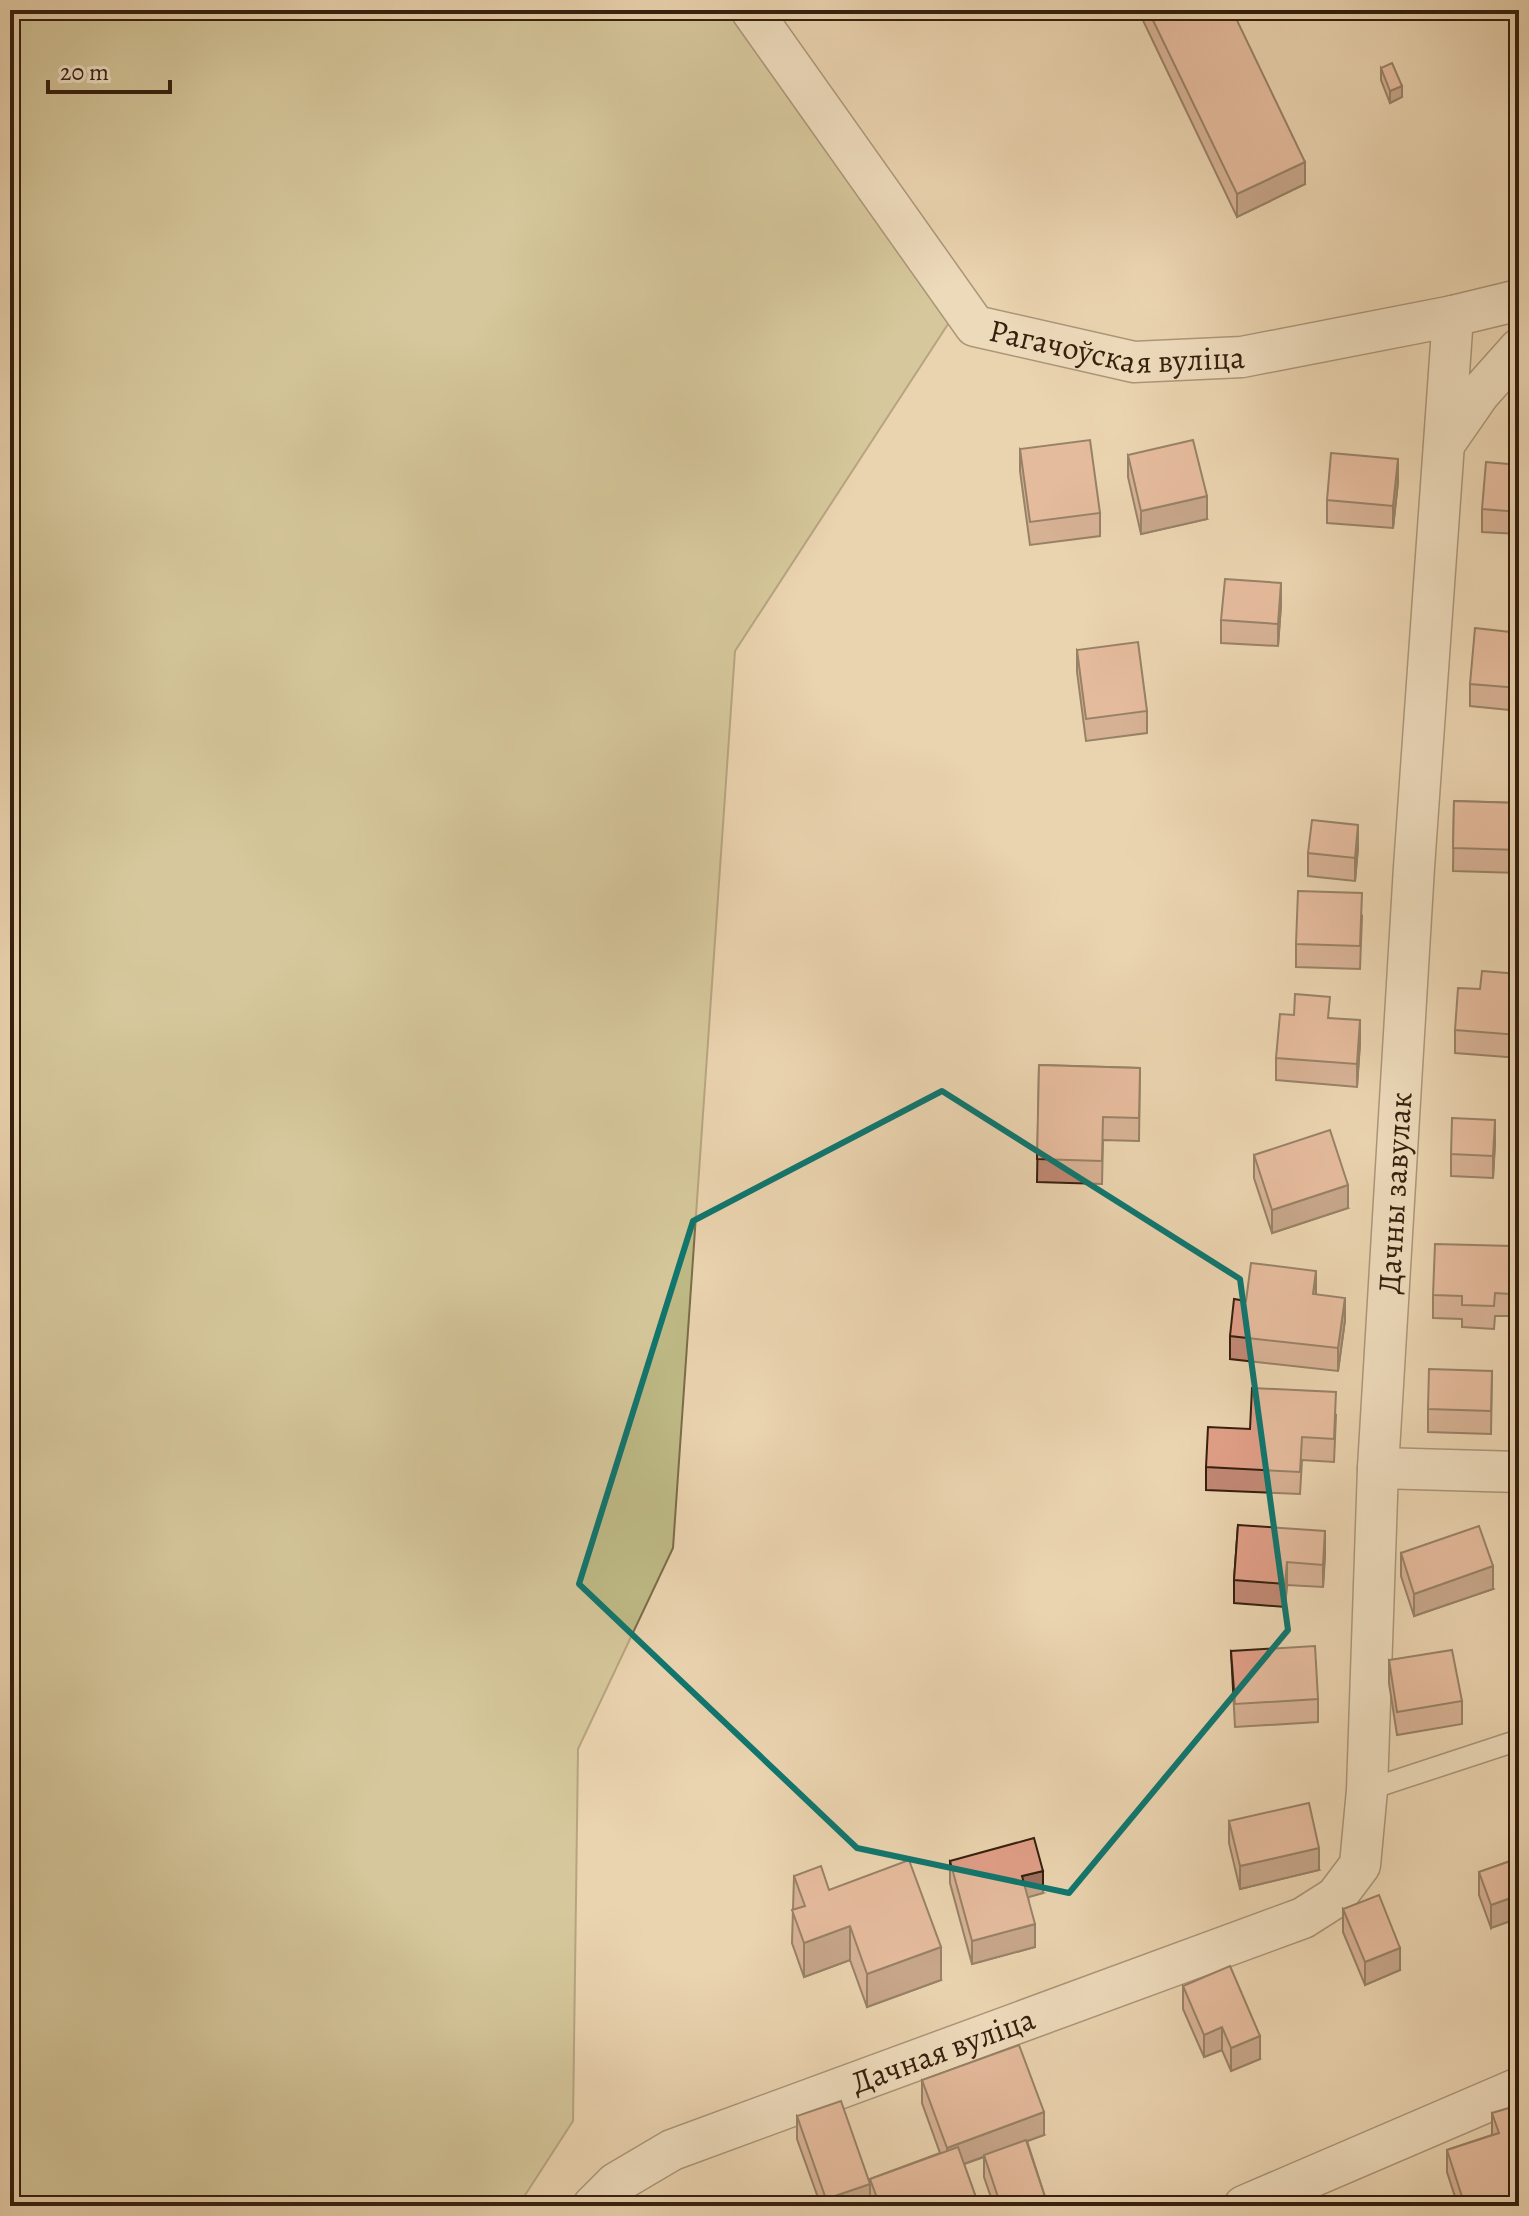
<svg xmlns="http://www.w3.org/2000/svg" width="1529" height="2216" font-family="Alegreya,serif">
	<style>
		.green { fill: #beba86; stroke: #7a6d4a; stroke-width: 2 }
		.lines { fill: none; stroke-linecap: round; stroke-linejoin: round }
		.lane-casing { stroke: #624d36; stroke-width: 23 }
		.street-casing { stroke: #624d36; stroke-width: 43 }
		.lane { stroke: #f1e2cb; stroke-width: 20 }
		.street { stroke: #f1e2cb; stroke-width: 40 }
		.wall { fill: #c18874; stroke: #35200e; stroke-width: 2 }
		.shaded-wall { fill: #9d6f5e; stroke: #35200e; stroke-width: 2 }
		.building { fill: #e09e87; stroke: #35200e; stroke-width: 2 }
		.marked { fill: none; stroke: #0f766e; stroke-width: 6; stroke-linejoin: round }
		.labels { text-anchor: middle; stroke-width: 6; stroke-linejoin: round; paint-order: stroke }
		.street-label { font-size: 32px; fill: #35200e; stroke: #f1e2cb }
	</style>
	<rect width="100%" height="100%" fill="#ead3af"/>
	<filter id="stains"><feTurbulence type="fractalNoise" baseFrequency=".0025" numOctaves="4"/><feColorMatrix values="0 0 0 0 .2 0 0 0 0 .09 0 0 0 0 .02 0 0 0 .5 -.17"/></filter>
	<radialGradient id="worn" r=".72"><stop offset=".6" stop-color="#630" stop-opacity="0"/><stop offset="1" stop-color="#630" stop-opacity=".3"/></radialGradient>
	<polygon class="green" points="10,10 735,10 950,321 735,651 673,1548 578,1749 573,2121 518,2206 10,2206"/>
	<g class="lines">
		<g class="lane-casing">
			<polyline id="lane" points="1367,1790 1519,1740"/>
		</g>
		<g class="street-casing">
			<g id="street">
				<path id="s1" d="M751,10l224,316 159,36 108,-5 211,-41"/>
				<polyline points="1445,443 1479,394 1519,349"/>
				<polyline points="1378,1468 1519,1472"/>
				<path id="s2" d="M593,2206l23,-23 56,-33 631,-232 33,-21 24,-32 7,-75 11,-322 36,-601 39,-551 66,-16"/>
				<polyline points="1244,2206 1519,2088"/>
			</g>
		</g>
		<use href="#lane" class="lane"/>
		<use href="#street" class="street"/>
	</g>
	<g class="wall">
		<polygon points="1138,10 1232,10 1305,184 1237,217"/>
		<polygon points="1381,68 1402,97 1390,103 1381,80"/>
		<polygon points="1020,449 1100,513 1100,536 1030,545 1020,471"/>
		<polygon points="1128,455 1207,519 1141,534 1128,477"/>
		<polygon points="1519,465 1519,534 1482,532 1482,509"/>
		<polygon points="1398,482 1393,528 1327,523 1327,500"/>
		<polygon points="1281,605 1278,646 1221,643 1221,620"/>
		<polygon points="1519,633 1519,711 1470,706 1470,684"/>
		<polygon points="1077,650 1147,711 1147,733 1086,741 1077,672"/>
		<polygon points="1454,801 1519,803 1519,873 1453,871"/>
		<polygon points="1358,848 1355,881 1308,876 1308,853"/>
		<polygon points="1362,916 1360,969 1296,967 1296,944"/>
		<polygon points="1519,974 1519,1058 1455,1053 1455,1030 1480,989"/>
		<polygon points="1330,1018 1360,1043 1357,1087 1276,1080 1276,1058"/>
		<polygon points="1039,1065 1140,1068 1139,1141 1103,1140 1102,1184 1037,1182"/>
		<polygon points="1495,1142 1493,1178 1451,1176 1451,1154"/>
		<polygon points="1254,1155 1348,1208 1272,1233 1254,1178"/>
		<polygon points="1512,1269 1510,1316 1495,1316 1494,1329 1462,1327 1462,1319 1433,1318 1433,1295"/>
		<polygon points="1316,1294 1345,1320 1338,1371 1230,1359 1230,1336 1246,1301"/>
		<polygon points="1492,1371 1491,1434 1428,1432 1428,1409"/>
		<polygon points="1336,1415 1334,1462 1302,1460 1300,1494 1206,1490 1206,1467 1250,1429"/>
		<polygon points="1238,1525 1325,1554 1323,1587 1287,1585 1285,1607 1234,1603 1234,1580"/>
		<polygon points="1401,1553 1493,1589 1414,1616 1401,1576"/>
		<polygon points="1231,1651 1318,1699 1318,1722 1235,1727"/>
		<polygon points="1389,1660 1462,1701 1462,1724 1397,1735 1389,1683"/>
		<polygon points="1229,1821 1319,1870 1240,1889 1229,1843"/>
		<polygon points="1519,1858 1491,1928 1479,1895 1479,1872"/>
		<polygon points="950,1861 1043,1893 1028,1897 1035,1947 972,1964 950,1883"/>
		<polygon points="794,1876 829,1890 941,1980 867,2007 850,1960 804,1977 792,1943"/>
		<polygon points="1343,1909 1400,1970 1365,1985 1343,1932"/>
		<polygon points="1183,1986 1260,2059 1231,2071 1222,2050 1204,2057 1183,2009"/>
		<polygon points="922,2080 1044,2135 1027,2141 1048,2206 994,2206 984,2177 984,2157 964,2164 979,2206 821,2206 797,2139 797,2116 870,2183 870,2179 940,2153 922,2103"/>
		<polygon points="1492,2113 1519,2129 1519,2206 1458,2206 1447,2172 1447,2150 1492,2135"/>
	</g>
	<g class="shaded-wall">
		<polygon points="1402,86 1402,97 1390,103 1390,91"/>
		<polygon points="1305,162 1305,184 1237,217 1237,194"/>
		<polygon points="1398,459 1398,482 1393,528 1393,506"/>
		<polygon points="1207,496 1207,519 1141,534 1141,511"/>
		<polygon points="1281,583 1281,605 1278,646 1278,624"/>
		<polygon points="1358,825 1358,848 1355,881 1355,858"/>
		<polygon points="1360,1020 1360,1043 1357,1087 1357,1064"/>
		<polygon points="1495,1120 1495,1142 1493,1178 1493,1156"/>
		<polygon points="1348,1185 1348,1208 1272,1233 1272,1210"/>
		<polygon points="1316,1271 1316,1294 1313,1317 1313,1294"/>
		<polygon points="1345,1298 1345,1320 1338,1371 1338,1348"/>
		<polygon points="1325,1531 1325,1554 1323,1587 1323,1565"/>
		<polygon points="1287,1562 1287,1585 1285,1607 1285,1584"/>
		<polygon points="1493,1566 1493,1589 1414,1616 1414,1594"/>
		<polygon points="1319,1848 1319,1870 1240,1889 1240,1866"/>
		<polygon points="1043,1871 1043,1893 1022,1899 1022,1876"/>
		<polygon points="1519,1895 1519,1918 1491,1928 1491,1905"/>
		<polygon points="1035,1924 1035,1947 972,1964 972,1941"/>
		<polygon points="850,1926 850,1960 804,1977 804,1943"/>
		<polygon points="941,1947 941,1980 867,2007 867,1974"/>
		<polygon points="1400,1948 1400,1970 1365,1985 1365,1962"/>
		<polygon points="1222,2027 1222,2050 1204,2057 1204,2035"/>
		<polygon points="1260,2036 1260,2059 1231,2071 1231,2048"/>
		<polygon points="1044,2112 1044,2135 947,2170 947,2148"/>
		<polygon points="870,2184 870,2206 826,2206 826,2199"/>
		<polygon points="1519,2194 1519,2206 1481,2206"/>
	</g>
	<g class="building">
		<polygon points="1148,10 1232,10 1305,162 1237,194"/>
		<polygon points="1392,63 1402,86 1390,91 1381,68"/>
		<polygon points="1090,440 1100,513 1030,522 1020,449"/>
		<polygon points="1193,440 1207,496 1141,511 1128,455"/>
		<polygon points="1331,453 1398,459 1393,506 1327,500"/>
		<polygon points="1486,462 1519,465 1519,512 1482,509"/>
		<polygon points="1225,579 1281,583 1278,624 1221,620"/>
		<polygon points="1475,628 1519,633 1519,688 1470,684"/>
		<polygon points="1138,642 1147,711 1086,719 1077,650"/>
		<polygon points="1454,801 1519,803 1519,850 1453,848"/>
		<polygon points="1312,820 1358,825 1355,858 1308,853"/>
		<polygon points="1298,891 1362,893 1360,946 1296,944"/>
		<polygon points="1482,971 1519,974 1519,1035 1455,1030 1458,988 1480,989"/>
		<polygon points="1295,994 1330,997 1328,1018 1360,1020 1357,1064 1276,1058 1280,1014 1294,1015"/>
		<polygon points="1039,1065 1140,1068 1139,1118 1103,1117 1102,1161 1037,1159"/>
		<polygon points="1452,1118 1495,1120 1493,1156 1451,1154"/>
		<polygon points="1330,1130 1348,1185 1272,1210 1254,1155"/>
		<polygon points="1435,1244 1512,1246 1510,1294 1495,1293 1494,1306 1462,1305 1462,1296 1433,1295"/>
		<polygon points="1251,1263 1316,1271 1313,1294 1345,1298 1338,1348 1230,1336 1234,1299 1246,1301"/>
		<polygon points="1429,1369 1492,1371 1491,1411 1428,1409"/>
		<polygon points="1252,1388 1336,1392 1334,1439 1302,1437 1300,1472 1206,1467 1208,1427 1250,1429"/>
		<polygon points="1238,1525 1325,1531 1323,1565 1287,1562 1285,1584 1234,1580"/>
		<polygon points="1479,1526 1493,1566 1414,1594 1401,1553"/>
		<polygon points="1315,1646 1318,1699 1235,1704 1231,1651"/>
		<polygon points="1452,1650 1462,1701 1397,1712 1389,1660"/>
		<polygon points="1309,1803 1319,1848 1240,1866 1229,1821"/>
		<polygon points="1034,1838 1043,1871 1022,1876 1035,1924 972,1941 950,1861"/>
		<polygon points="1519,1858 1519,1895 1491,1905 1479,1872"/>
		<polygon points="909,1860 941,1947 867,1974 850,1926 804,1943 792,1910 805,1906 794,1876 821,1866 829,1890"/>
		<polygon points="1379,1895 1400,1948 1365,1962 1343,1909"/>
		<polygon points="1230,1966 1260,2036 1231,2048 1222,2027 1204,2035 1183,1986"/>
		<polygon points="1019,2045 1044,2112 947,2148 922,2080"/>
		<polygon points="841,2101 870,2184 826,2199 797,2116"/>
		<polygon points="1512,2107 1519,2129 1519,2194 1481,2206 1465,2206 1447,2150 1499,2133 1492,2113"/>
		<polygon points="1026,2140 1048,2206 1001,2206 984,2155"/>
		<polygon points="958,2147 979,2206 880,2206 870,2179"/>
	</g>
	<path d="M0 0H1529V2216H0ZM942,1091l298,188 48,351 -219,263 -212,-45 -278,-264 114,-363z" fill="#ead3af" fill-opacity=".55" fill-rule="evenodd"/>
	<path class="marked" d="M942,1091l298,188 48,351 -219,263 -212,-45 -278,-264 114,-363z"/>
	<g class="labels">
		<g class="street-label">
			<text dy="11" stroke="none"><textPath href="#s1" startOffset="532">Рагачоўская вуліца</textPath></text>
			<text dy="11" stroke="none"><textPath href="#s2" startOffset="1522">Дачны завулак</textPath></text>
			<text dy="11" stroke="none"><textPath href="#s2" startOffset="386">Дачная вуліца</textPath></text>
		</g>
	</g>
	<rect width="1529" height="2216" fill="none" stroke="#ead3af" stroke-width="40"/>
	<rect x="12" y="12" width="1505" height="2192" fill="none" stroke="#35200e" stroke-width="4"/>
	<rect x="20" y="20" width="1489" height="2176" fill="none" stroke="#35200e" stroke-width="2"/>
	<path d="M48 80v12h122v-12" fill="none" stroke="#35200e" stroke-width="4"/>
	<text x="60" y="80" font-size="24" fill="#35200e" stroke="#f1e2cb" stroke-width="6" paint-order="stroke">20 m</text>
	<rect width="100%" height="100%" filter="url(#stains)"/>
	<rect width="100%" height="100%" fill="url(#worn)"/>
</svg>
